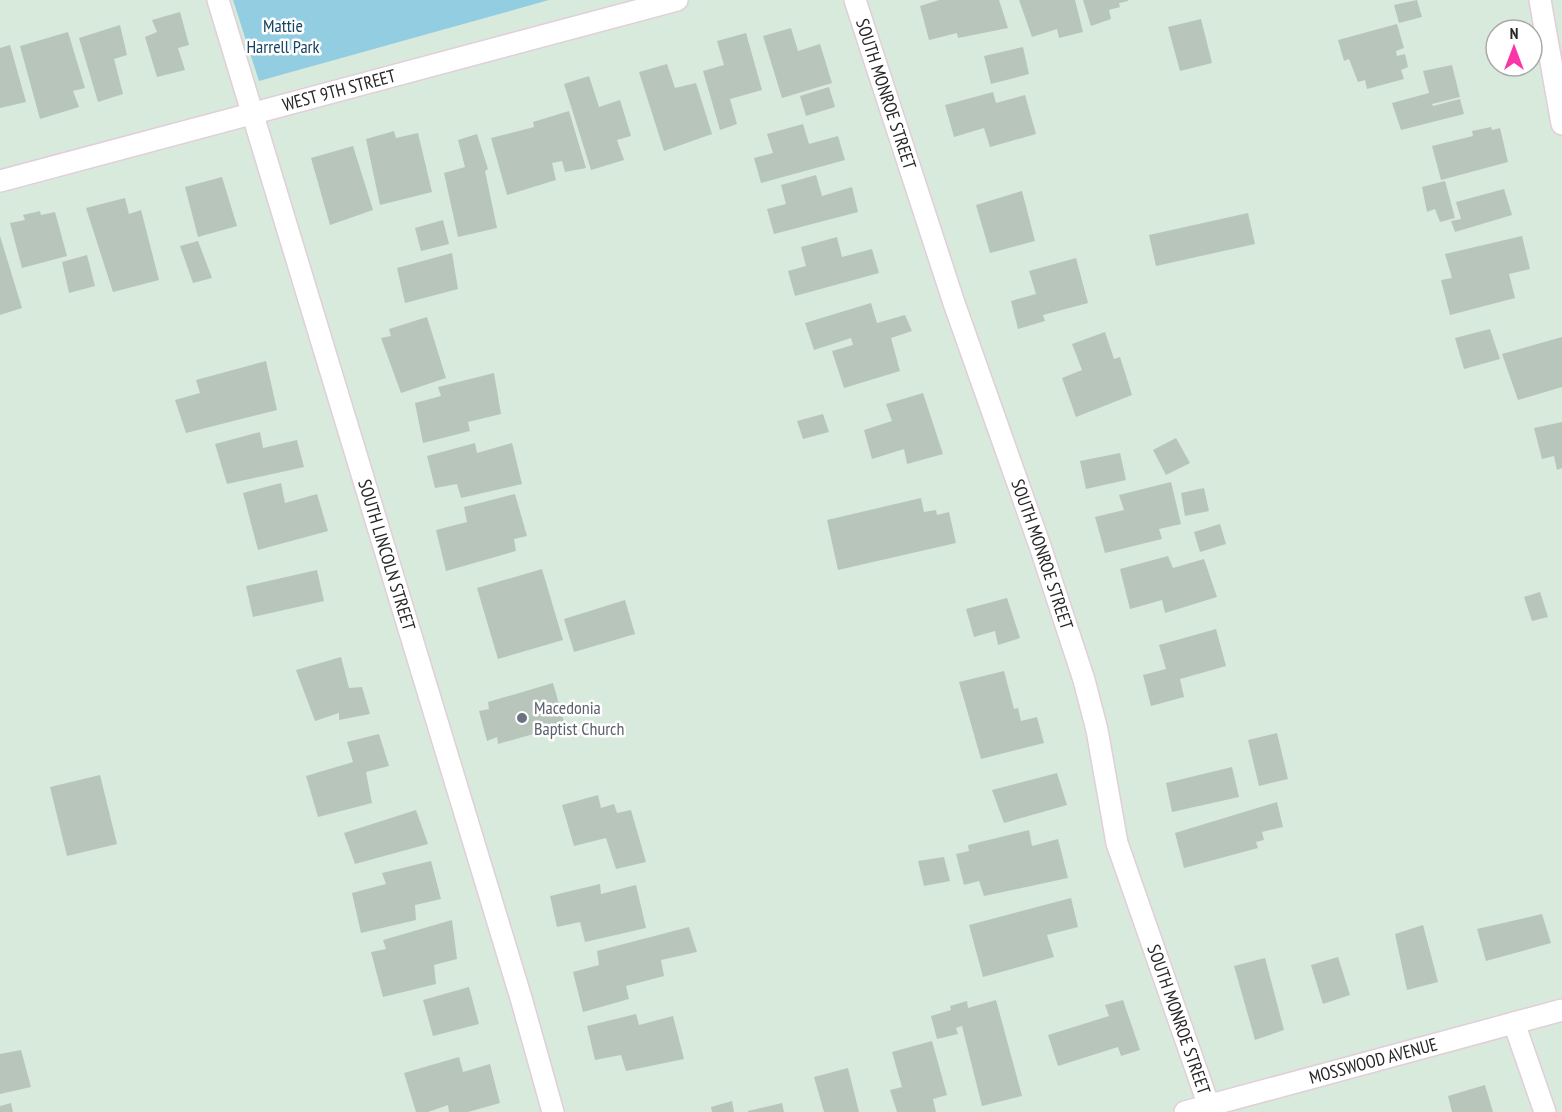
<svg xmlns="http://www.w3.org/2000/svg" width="1562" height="1112" font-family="'PT Sans Narrow',sans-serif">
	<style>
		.green { fill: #93cde2 }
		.building { fill: #b8c5bb }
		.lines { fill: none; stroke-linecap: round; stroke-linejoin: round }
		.street-casing { stroke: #e1ced9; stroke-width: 24 }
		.street { stroke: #fff; stroke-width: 21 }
		.worship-dot { fill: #6b7280; stroke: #fff; stroke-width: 2 }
		.labels { text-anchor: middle; stroke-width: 5; stroke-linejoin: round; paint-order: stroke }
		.park-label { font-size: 18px; fill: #184563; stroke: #fff }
		.street-label { font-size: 18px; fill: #272727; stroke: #fff }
		.worship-label { font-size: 18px; fill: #5b616d; stroke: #fff; text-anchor: start }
	</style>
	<rect width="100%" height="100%" fill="#d8eadc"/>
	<polygon class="green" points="233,0 549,0 259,81"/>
	<g class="building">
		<polygon points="939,0 999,0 1008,28 958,38 957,33 929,40 920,6"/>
		<polygon points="1019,0 1075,0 1083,32 1059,38 1057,29 1032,37"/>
		<polygon points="1083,0 1128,0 1128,1 1119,3 1120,7 1109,10 1111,19 1091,26"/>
		<polygon points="1417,0 1422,17 1399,23 1394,5"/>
		<polygon points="180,12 189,45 178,48 185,70 157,77 145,37 157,32 152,20"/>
		<polygon points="1201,19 1212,63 1180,71 1168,27"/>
		<polygon points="1397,24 1404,48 1396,51 1397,56 1405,54 1408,67 1401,70 1404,79 1367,89 1365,80 1358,82 1349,59 1344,61 1338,40"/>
		<polygon points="120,25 127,55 114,59 123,94 98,102 79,38"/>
		<polygon points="791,28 798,51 820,44 832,83 782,98 763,36"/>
		<polygon points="68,32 85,88 73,91 79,107 40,119 20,46"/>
		<polygon points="746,33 762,90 730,99 737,124 720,130 703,71 724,65 717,41"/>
		<polygon points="10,45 26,102 0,108 0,48"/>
		<polygon points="1023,47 1029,74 991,84 984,56"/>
		<polygon points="667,64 675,88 696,83 712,134 664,151 639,72"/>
		<polygon points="1452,65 1460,97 1432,104 1433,106 1460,99 1464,114 1401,130 1392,103 1429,93 1423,71"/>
		<polygon points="589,76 599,107 620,100 631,136 617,140 624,160 591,170 564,84"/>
		<polygon points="829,87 835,107 806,116 800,96"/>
		<polygon points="993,92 996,103 1025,95 1036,134 990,147 984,128 954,137 945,105"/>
		<polygon points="569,111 586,168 565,172 562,161 552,163 556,180 507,195 491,138 534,127 533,122"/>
		<polygon points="803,124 809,144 838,136 845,160 761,183 754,158 773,153 767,134"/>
		<polygon points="1491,127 1492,130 1500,128 1508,162 1441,180 1432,146 1473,136 1472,131"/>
		<polygon points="394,131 396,138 418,133 432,192 380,205 366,139"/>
		<polygon points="477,134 488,169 485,171 497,228 458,237 444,173 465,167 458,140"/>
		<polygon points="353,146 373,210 330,225 311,158"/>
		<polygon points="816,175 822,196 852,187 858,212 774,234 767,209 786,204 781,185"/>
		<polygon points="222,177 237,226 198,237 185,187"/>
		<polygon points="1445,181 1455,218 1440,222 1435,209 1427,212 1422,187"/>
		<polygon points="1504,189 1512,215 1455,232 1451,221 1461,219 1456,202"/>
		<polygon points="1022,191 1035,241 990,253 976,205"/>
		<polygon points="125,198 129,214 141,210 159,280 113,292 86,208"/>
		<polygon points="40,211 41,215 55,212 67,256 22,268 10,223 25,220 23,215"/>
		<polygon points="1248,213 1255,244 1156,266 1149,235"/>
		<polygon points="443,220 449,244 421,251 415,228"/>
		<polygon points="0,236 22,308 0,315"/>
		<polygon points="1522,236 1530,269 1509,274 1515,298 1450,315 1441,280 1452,278 1445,254"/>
		<polygon points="837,237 842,257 872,249 879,273 795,296 788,271 806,266 801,247"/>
		<polygon points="198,241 212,278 193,283 180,246"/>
		<polygon points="452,253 458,289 405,303 397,268"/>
		<polygon points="87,255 95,286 69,293 62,262"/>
		<polygon points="1076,258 1088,303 1043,315 1045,321 1018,329 1011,301 1036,294 1029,271"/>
		<polygon points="871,303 877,323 905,315 912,331 891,338 900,371 844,388 832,351 853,345 851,338 814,350 805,323"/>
		<polygon points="427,317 446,378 401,393 381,338 391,336 389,329"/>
		<polygon points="1490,329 1500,359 1464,369 1455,338"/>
		<polygon points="1105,332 1114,359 1120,357 1132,395 1076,417 1062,378 1082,370 1072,344"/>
		<polygon points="1562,337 1562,387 1518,400 1502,354"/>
		<polygon points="266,361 277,410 186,433 175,400 200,393 196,380"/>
		<polygon points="494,373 501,414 468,422 470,431 423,443 415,403 441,396 438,387"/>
		<polygon points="923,393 943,454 907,464 904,449 872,459 864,430 892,421 886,404"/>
		<polygon points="823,414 829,432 803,439 797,421"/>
		<polygon points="1562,422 1562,468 1557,470 1554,456 1542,459 1534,428"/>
		<polygon points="260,432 263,448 297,440 304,467 227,484 215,444"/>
		<polygon points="1176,438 1190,463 1166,475 1153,450"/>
		<polygon points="475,443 477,453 512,443 522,484 461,498 457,484 435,488 427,456"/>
		<polygon points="1120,453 1126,480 1086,489 1080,461"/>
		<polygon points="1171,482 1181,524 1159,529 1162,539 1105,553 1095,517 1124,510 1119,495"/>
		<polygon points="281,483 285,503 317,494 328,531 258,550 243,493"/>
		<polygon points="1204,488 1209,511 1185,516 1181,493"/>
		<polygon points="515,494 527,536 514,539 516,551 446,571 436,530 467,522 464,507"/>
		<polygon points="921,498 924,512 936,510 937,515 949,512 956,543 838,570 827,520"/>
		<polygon points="1220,524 1226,544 1200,552 1194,532"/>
		<polygon points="1168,556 1173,568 1204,559 1217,597 1165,613 1162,600 1130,609 1120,569"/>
		<polygon points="542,569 563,640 498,659 477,588"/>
		<polygon points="317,570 324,601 253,617 246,586"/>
		<polygon points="1540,592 1548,617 1532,621 1524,597"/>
		<polygon points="1007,598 1020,638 998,645 995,631 974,637 966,609"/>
		<polygon points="625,600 635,634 574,652 564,619"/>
		<polygon points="1216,629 1226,666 1180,679 1184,697 1151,706 1143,675 1166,669 1159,645"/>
		<polygon points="341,657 349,688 362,687 370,714 339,720 339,713 315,721 296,670"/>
		<polygon points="1004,671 1014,709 1018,708 1021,721 1037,717 1044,743 981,759 959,682"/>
		<polygon points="553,683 565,725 498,744 497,737 487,741 479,711 489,709 488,702"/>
		<polygon points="1277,733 1288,779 1259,786 1248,740"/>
		<polygon points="379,734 389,766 366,772 372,803 318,817 306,776 353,762 347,742"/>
		<polygon points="1232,767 1239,797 1172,812 1166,783"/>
		<polygon points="1057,773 1067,805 1004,823 992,790"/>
		<polygon points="100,775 117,844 67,856 50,787"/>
		<polygon points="598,795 601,808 614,804 617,813 631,810 646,862 616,869 606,838 574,846 562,805"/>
		<polygon points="1277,802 1283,827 1262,832 1264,840 1256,842 1258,848 1184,868 1175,833"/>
		<polygon points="416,810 428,844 355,864 344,833"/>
		<polygon points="1029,830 1032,846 1058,839 1068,878 984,896 979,881 964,885 956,854 969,851 968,845"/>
		<polygon points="944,857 950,881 924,886 918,861"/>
		<polygon points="431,861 441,899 415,905 416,920 361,933 352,893 386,884 382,873"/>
		<polygon points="600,884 601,894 636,885 646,928 585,942 580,922 557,927 550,896"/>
		<polygon points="1071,898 1078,927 1047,935 1054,957 983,977 969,925"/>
		<polygon points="1542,914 1551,943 1486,961 1477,929"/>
		<polygon points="452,920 457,959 434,965 436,984 383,997 371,952 386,949 383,940"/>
		<polygon points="1423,925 1438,982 1407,990 1395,934"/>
		<polygon points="689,927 697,952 661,960 664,976 626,986 629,999 583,1012 573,972 599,965 597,951"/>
		<polygon points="1338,957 1350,995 1323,1004 1311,965"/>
		<polygon points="1265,958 1284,1030 1255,1040 1234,966"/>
		<polygon points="469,987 479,1024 433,1036 423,1000"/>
		<polygon points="996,1000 1022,1096 982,1106 962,1026 956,1028 958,1034 937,1039 931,1016 951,1010 950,1006 967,1001 968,1008"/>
		<polygon points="1123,1000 1140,1050 1121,1056 1118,1047 1058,1066 1048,1035 1109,1016 1105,1005"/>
		<polygon points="636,1014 639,1025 673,1016 684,1059 626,1071 621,1055 595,1060 587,1026"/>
		<polygon points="932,1041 947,1095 933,1099 936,1112 897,1112 890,1090 902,1087 892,1052"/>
		<polygon points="21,1050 31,1087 0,1094 0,1054"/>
		<polygon points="459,1057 463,1072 490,1064 500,1103 468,1112 449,1112 448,1105 428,1112 416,1112 404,1073"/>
		<polygon points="848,1068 859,1112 824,1112 814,1077"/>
		<polygon points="1485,1085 1493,1112 1452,1112 1448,1096"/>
		<polygon points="732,1101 734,1112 712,1112 711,1107"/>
		<polygon points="11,1103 13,1112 0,1112 0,1106"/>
		<polygon points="782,1103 784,1112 748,1112 748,1111"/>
	</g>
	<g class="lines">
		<g class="street-casing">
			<g id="street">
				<path id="s1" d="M218,0l303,998 32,114"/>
				<path id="s2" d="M855,0l99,303 86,243 44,134 13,50 20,113 94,269"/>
				<polyline points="1540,0 1562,124"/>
				<path id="s3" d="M0,181l677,-181"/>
				<polyline points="1514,1023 1545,1112"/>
				<path id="s4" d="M1185,1112l377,-102"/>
			</g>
		</g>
		<use href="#street" class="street"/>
	</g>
	<circle class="worship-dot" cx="522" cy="718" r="6"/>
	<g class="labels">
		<g class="park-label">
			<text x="283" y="32">Mattie<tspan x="283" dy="21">Harrell Park</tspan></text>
		</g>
		<g class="street-label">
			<text dy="6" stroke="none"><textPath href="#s3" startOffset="351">WEST 9TH STREET</textPath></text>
			<text dy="6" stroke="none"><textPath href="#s2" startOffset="99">SOUTH MONROE STREET</textPath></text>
			<text dy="6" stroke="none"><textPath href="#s2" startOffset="585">SOUTH MONROE STREET</textPath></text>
			<text dy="6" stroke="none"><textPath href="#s1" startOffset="580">SOUTH LINCOLN STREET</textPath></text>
			<text dy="6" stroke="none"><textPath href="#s2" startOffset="1071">SOUTH MONROE STREET</textPath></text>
			<text dy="6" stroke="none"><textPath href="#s4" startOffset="195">MOSSWOOD AVENUE</textPath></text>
		</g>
		<g class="worship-label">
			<text x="534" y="714">Macedonia<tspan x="534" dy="21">Baptist Church</tspan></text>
		</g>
	</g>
	<g transform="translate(1514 48)"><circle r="28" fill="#ffffff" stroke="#a9a9a9" stroke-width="1.5"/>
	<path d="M0-4.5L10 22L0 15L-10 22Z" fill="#fb35a7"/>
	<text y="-9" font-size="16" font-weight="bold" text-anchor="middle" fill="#272727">N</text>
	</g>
</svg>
